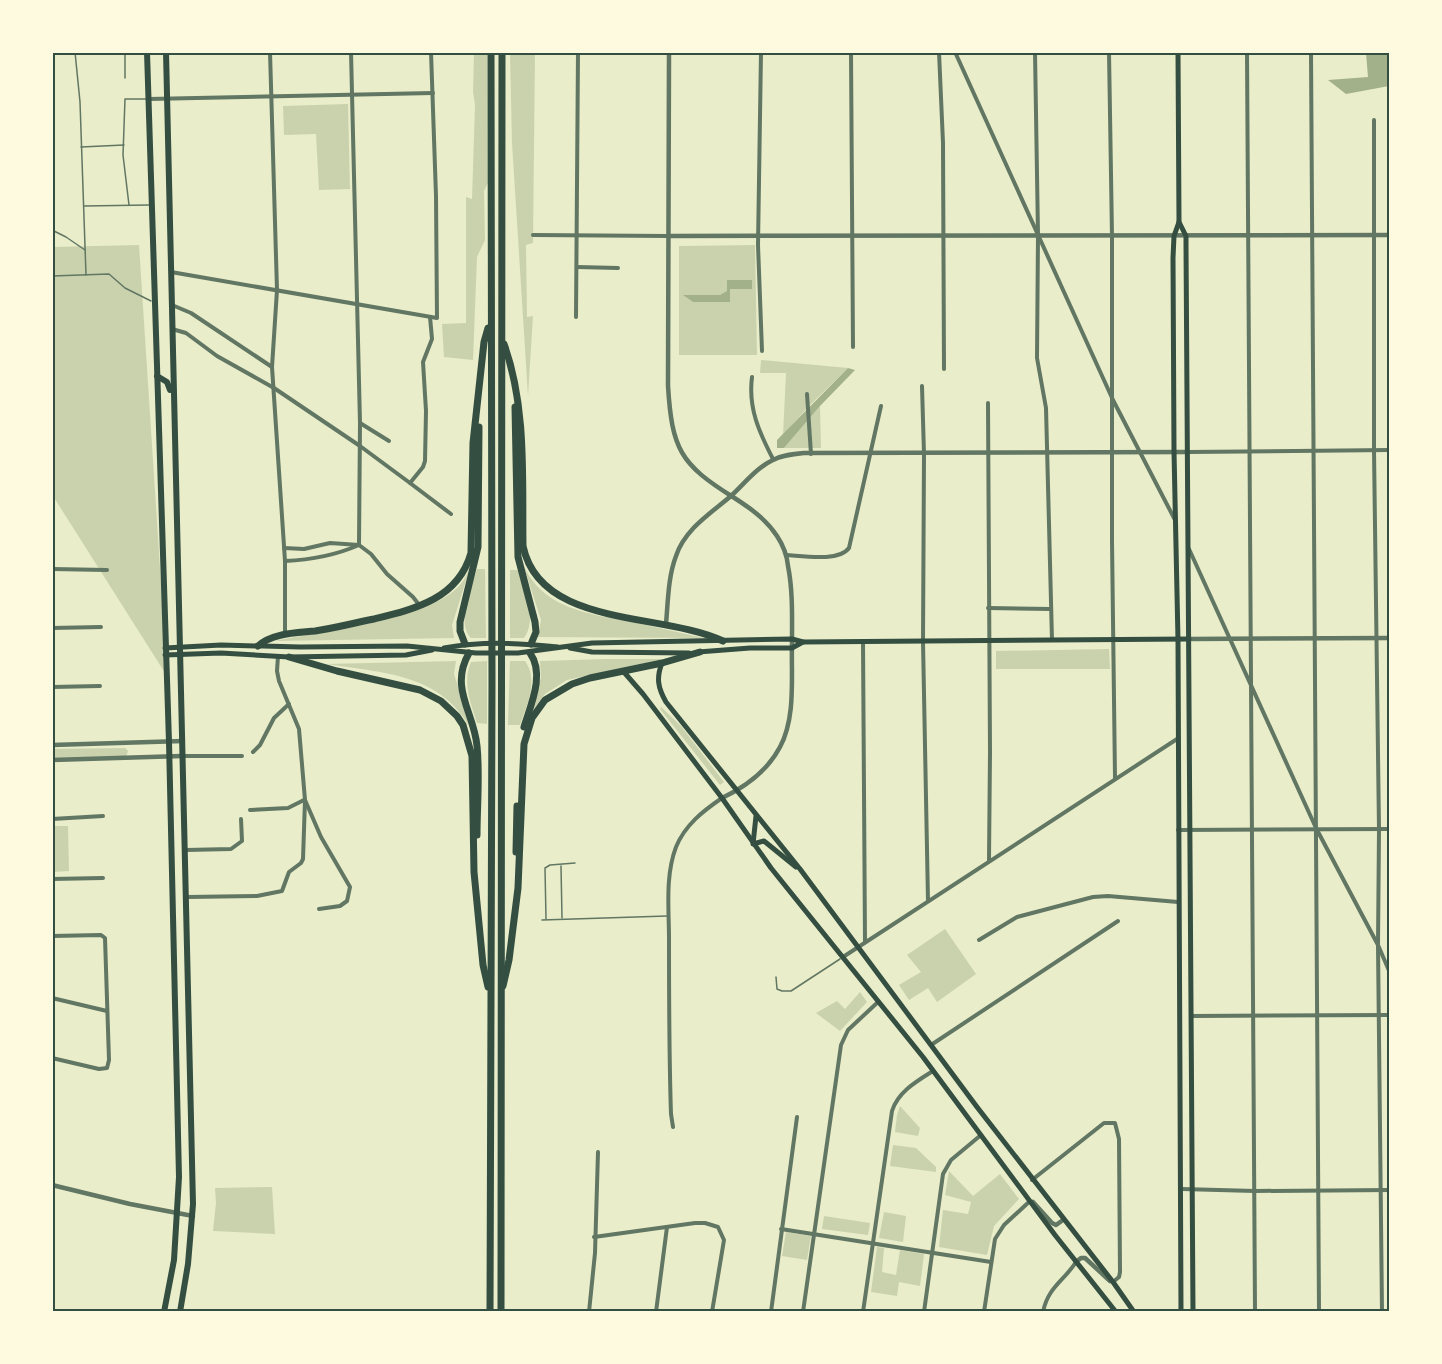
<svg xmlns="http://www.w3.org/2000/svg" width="1442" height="1364" font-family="Quicksand,sans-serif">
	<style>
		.green { fill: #cad2ad }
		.water { fill: #a3b18a }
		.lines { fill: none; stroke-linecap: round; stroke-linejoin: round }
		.service { stroke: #617663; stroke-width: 1.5 }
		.minor { stroke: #617663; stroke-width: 4 }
		.tertiary { stroke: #617663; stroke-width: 4.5 }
		.secondary { stroke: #344e41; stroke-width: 5 }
		.primary { stroke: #344e41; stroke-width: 6 }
		.motorway { stroke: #344e41; stroke-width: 7 }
		.neatline { fill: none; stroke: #344e41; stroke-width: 2 }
	</style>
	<rect width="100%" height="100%" fill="#e9edc9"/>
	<g class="green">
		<polygon points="474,53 487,53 488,183 484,191 485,240 477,257 473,360 444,357 442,324 466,323 466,197 472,199 475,105 473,92"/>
		<polygon points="510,53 535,53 533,243 526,245 527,317 533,316 528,396 512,143"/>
		<polygon points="348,104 350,189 319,190 316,134 284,135 283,106"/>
		<polygon points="139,245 167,676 53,496 53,247"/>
		<polygon points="755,245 757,355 679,355 679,246"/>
		<polygon points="761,360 848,368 809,406 783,435 786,373 760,373"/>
		<polygon points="820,406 821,448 784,448"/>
		<path d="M472,561l-18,58 -2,6 2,13 -179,3c50,-11 144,-19 181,-52 8,-7 13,-18 16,-28z"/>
		<path d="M523,564c19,45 67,50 109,58 24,5 48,11 72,16l-166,-1 3,-17z"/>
		<path d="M477,569h8l1,69h-15c-15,-15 0,-51 6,-69z"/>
		<path d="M510,570h8c6,19 20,50 6,68h-14z"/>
		<polygon points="1109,649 1110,669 996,669 996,651"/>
		<polygon points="606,659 663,659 567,680 545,694 532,711 541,677 540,661"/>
		<path d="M456,661l-2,13 17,55c-31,-56 -88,-56 -145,-65z"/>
		<path d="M487,661v63l-10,-1c-6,-20 -15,-40 -6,-61z"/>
		<path d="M510,661h15c14,19 2,44 -5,64h-12z"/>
		<polygon points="661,707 681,726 724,782 720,785 660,709"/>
		<polygon points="125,748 128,751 126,757 53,759 52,749"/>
		<polygon points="53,826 68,826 69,871 53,872"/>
		<polygon points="945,929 976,974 937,1002 928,988 909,1000 899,985 921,972 907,955"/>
		<polygon points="860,992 867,1002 840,1031 816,1013 837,1001 845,1009"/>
		<polygon points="900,1106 920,1128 918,1136 895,1132 897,1115"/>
		<polygon points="893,1145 916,1148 936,1167 936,1172 890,1166"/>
		<polygon points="949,1171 973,1196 1000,1174 1019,1199 994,1226 987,1255 939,1247 943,1210 968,1214 971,1202 945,1195"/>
		<polygon points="272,1187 275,1234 213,1231 216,1203 215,1188"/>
		<polygon points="884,1212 906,1216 903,1242 879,1238"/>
		<polygon points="824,1216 870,1223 868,1235 822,1229"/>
		<polygon points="786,1232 811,1236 807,1260 782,1256"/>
		<polygon points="877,1247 884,1248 882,1272 896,1275 900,1250 924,1254 920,1286 899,1282 897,1296 871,1292"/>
	</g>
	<g class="water">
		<polygon points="1366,53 1389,53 1389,86 1346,94 1328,80 1368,77"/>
		<polygon points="727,280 752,280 752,289 730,289 730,302 693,302 683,295 720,295 727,291"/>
		<polygon points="848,368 855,370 820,406 784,448 777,448 777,440"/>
	</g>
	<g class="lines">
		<g class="service">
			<polyline points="75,52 80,102 86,275"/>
			<polyline points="125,78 125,52"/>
			<polyline points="81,147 124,145"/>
			<polyline points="129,205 123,155 125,99 147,99"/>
			<polyline points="84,206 149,205"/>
			<polyline points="52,230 66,237 85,250"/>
			<polyline points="52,276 109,274 125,288 151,301"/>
			<polyline points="561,866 562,918"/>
			<polyline points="546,919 545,868 550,865 575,863"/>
			<polyline points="542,920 667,916"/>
			<polyline points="776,977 777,989 782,991 791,991 840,959"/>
		</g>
		<g class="minor">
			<polyline points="270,52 277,290 272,367 285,561 285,635"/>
			<polyline points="761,52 758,245 762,351"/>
			<polyline points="851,52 853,347"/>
			<polyline points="939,52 943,143 944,369"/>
			<polyline points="955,52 1113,400 1174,518"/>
			<polyline points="1035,52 1038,235 1037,358 1046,408 1052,640"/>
			<polyline points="1109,52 1112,236 1112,541 1115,778"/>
			<polyline points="1247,52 1255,1312"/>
			<polyline points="1311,52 1319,1312"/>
			<polyline points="149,99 433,93"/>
			<polyline points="1374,120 1374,450 1379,829 1378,945 1382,1312"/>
			<polyline points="533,235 668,236"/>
			<polyline points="577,267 618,268"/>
			<polyline points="171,272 437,318 436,196 431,52"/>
			<polyline points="172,305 191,313 272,367"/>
			<polyline points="576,317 578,52"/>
			<polyline points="172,329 186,333 217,356 274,388 360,446 410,483 423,467 425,461 426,411 423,362 432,339 430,317"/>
			<path d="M752,377c-4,31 7,55 21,82"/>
			<polyline points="922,386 924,454 923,642 928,901"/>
			<polyline points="807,394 811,454"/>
			<polyline points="988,403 990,752 989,860"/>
			<polyline points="360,423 389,441"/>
			<polyline points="1188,452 1390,450"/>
			<polyline points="410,483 451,514"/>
			<polyline points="284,548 304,549 330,543 359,545 371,554 387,574 413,597 420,606"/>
			<polyline points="1189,549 1316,828 1378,945 1390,973"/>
			<path d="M786,555c17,1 53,7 63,-7l32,-142"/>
			<path d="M285,561c24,-1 51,-6 74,-16l1,-122 -9,-371"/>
			<polyline points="52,569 107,570"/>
			<polyline points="988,608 1051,609"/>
			<polyline points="52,628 101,627"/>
			<polyline points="863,642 865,942"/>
			<polyline points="278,656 277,671 279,681 299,729 305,800 321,837 350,887 347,901 340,906 319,909"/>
			<polyline points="52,687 100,686"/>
			<polyline points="253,752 260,745 274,718 289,704"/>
			<polyline points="183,756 242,756"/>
			<polyline points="250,810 288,808 304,800"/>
			<polyline points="52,819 103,816"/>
			<polyline points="1178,830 1390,829"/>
			<polyline points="186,850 231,849 242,841 241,819"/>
			<polyline points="52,879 103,878"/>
			<polyline points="187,897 257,896 282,891 289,872 301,863 303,859 305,800"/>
			<polyline points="52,936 101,935 105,938 109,1060 107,1068 99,1069 52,1058"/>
			<polyline points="979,940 1017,917 1093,897 1108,896 1178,902"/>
			<polyline points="843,957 1177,739"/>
			<polyline points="52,998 107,1011"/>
			<polyline points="1192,1016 1390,1015"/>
			<polyline points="931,1045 1118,921"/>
			<path d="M673,1127l-2,-13c-2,-59 -2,-117 -2,-175 0,-30 -4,-63 7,-92 9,-22 27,-36 46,-49"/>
			<polyline points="1032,1180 1104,1123 1115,1123 1119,1139 1120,1272 1119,1277 1113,1282"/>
			<polyline points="1182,1189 1255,1191 1390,1190"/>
			<polyline points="781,1229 991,1262"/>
			<polyline points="594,1237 695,1223 705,1223 718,1227 724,1240 712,1312"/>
			<polyline points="589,1312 595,1253 598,1152"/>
			<polyline points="656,1312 667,1227"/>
			<polyline points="771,1312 797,1117"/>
			<polyline points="803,1312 841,1045 848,1030 878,1002"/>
			<path d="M863,1312l29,-201c6,-19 25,-30 41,-40"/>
			<polyline points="924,1312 943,1174 951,1160 981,1135"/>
			<polyline points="984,1312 995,1239 1004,1225 1030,1201"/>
			<path d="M1043,1312c5,-25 21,-31 33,-50"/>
		</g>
		<g class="tertiary">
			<path d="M669,52l-1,334c4,63 12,78 65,111 17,11 33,22 44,39 6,9 10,19 11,30 5,25 4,52 4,78 -1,33 4,73 -12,103 -12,23 -35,40 -58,51"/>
			<polyline points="668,236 1390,235"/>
			<path d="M666,624c2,-22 2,-47 10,-68 9,-27 35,-43 55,-60 14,-13 25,-28 42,-36 9,-5 20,-6 31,-7l384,-1"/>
			<polyline points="1189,639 1390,638"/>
			<polyline points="52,745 183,741"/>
			<polyline points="52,760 182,756"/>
			<polyline points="52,1185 130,1204 193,1216"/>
			<polyline points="1033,1202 1052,1223 1056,1225 1063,1220"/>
			<polyline points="1076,1262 1081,1258 1085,1258 1110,1281"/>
		</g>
		<g class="secondary">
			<polyline points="1178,52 1179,222 1174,236 1173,258 1174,451 1178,640 1181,1312"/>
			<polyline points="1179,222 1186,236 1186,244 1193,1312"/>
			<polyline points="165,648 221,645 300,647 407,646 476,653 518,653 592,643 792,639 803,642 1189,639"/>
			<path d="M444,648c38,-7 76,-5 114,-1"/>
			<polyline points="570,648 592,652 689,653"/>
			<polyline points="698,652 750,648 792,648 803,642"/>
			<polyline points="165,655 221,653 289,657 406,655 432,650"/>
			<path d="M662,663c-6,15 -4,25 4,39l134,167 177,238 136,175 21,30"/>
			<polyline points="623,671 643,694 722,798 771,868 923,1057 1055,1235 1116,1312"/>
			<polyline points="756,816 753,844 764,841 796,867"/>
		</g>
		<g class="primary">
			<polyline points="147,52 169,742 179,1177 174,1260 164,1312"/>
			<polyline points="166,52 193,1204 188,1264 180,1312"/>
			<polyline points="157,376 167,382 170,390"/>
		</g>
		<g class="motorway">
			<path d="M504,344c23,64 18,136 19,202 17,82 139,66 200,95"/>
			<polyline points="515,407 518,557 535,622 536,632 531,644"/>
			<polyline points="465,644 460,631 460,622 478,547 479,427"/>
			<path d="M258,646c14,-13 38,-13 57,-15 20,-3 39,-8 59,-12 41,-10 84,-20 97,-66l2,-110 11,-101 4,-14"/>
			<path d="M469,653c-20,35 5,59 8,93 3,28 0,61 0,89"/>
			<polyline points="289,657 337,671 420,690 441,701 457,716 463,725 472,756 474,872 483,965 488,987"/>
			<path d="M524,727c7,-23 21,-53 6,-74"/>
			<polyline points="516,852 517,806"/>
			<polyline points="503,986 509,960 518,888 524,744 532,718 545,700 572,684 590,678 662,663 700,652"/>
			<polyline points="490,1312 492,682 491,52"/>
			<polyline points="501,1312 502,52"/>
		</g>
	</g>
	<rect width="1442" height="1364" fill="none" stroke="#fefae0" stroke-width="108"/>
	<rect x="54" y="54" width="1334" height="1256" class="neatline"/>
</svg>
